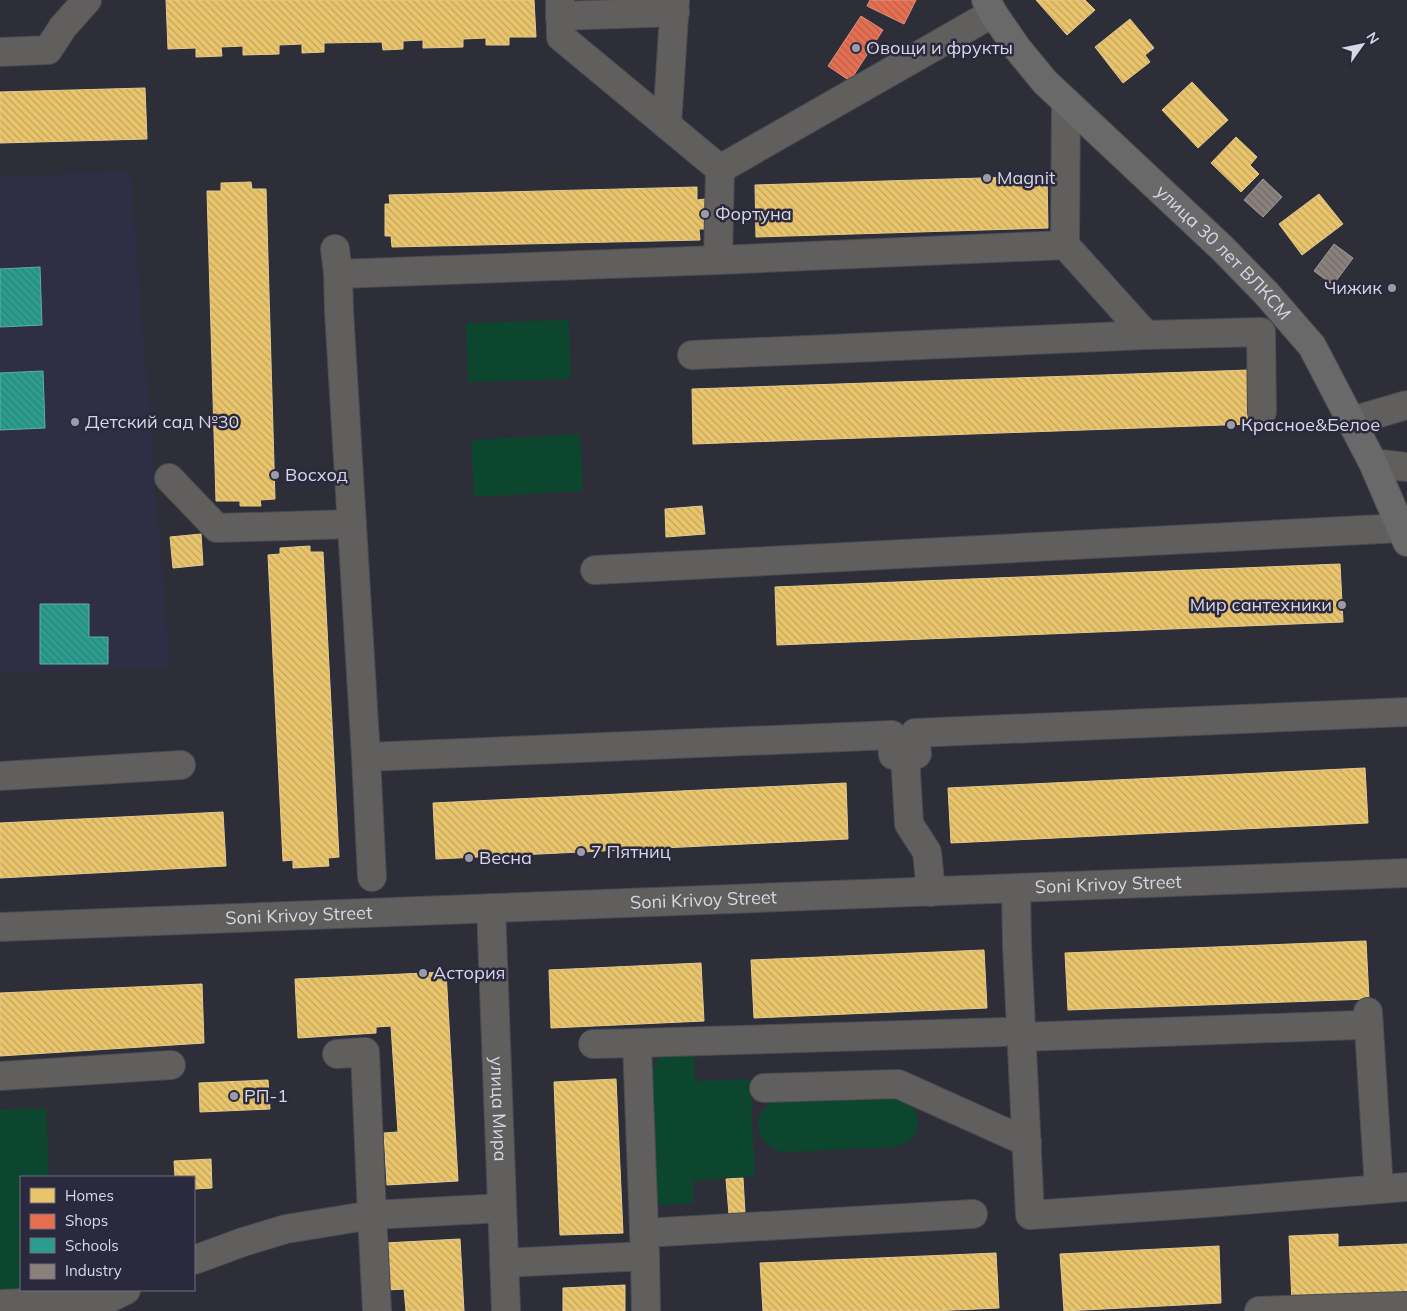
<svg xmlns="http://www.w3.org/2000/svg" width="1407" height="1311" font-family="Mulish,sans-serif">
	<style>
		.built { fill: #2e2e45 }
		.park { fill: #0c462f }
		.homes { fill: url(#homes-back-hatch); stroke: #e4ca8f }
		.shops { fill: url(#shops-back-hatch); stroke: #e28e7d }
		.schools { fill: url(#schools-back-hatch); stroke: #5eafa9 }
		.industry { fill: url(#industry-back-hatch); stroke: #a19b9c }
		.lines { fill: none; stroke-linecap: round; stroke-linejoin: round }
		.minor-casing { stroke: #4a4a54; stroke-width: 30 }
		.major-casing { stroke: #4a4a54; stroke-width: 30 }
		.minor { stroke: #605f5e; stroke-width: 28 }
		.major { stroke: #6a6969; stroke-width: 28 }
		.poi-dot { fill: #9c9ca9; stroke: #2a293d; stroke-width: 2 }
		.labels { text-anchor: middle; stroke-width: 5; stroke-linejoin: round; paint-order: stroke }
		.poi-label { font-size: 18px; fill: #d8d8e5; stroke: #2a293d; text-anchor: start }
		.street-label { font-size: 18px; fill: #d8d8e5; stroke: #2a293d }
	</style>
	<defs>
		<pattern id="homes-back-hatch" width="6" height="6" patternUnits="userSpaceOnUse" patternTransform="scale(1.25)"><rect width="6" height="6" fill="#e9c46a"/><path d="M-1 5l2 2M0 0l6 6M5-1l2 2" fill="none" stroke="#bfa361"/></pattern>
		<pattern id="shops-back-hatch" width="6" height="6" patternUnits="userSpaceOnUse" patternTransform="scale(1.25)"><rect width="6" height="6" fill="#e76f51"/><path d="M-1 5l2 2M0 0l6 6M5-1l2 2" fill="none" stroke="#b5614d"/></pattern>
		<pattern id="schools-back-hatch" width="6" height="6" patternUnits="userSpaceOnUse" patternTransform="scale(1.25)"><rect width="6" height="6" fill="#2a9d8f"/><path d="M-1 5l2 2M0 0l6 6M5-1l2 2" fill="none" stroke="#318179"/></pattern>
		<pattern id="industry-back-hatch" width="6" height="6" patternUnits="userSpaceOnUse" patternTransform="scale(1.25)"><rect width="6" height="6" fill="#8a817c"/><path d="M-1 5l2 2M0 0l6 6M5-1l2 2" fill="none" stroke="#706b69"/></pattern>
	</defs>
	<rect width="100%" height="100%" fill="#2e2e39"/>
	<polygon class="built" points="130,172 170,667 0,673 0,176"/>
	<g class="park">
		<polygon points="569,320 571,379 468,382 466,323"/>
		<polygon points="580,434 583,491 474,497 471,440"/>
		<polygon points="694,1047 695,1081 750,1079 755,1176 693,1181 693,1203 651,1206 646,1070 672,1049"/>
		<path d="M891,1095c5,2 13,4 18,8 10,8 13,26 3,35 -5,5 -11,7 -18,9l-111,5c-28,-7 -34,-36 -9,-51z"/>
		<polygon points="46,1108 49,1177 21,1177 21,1290 0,1297 0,1110"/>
	</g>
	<g class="homes">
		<polygon points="166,0 534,0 536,37 509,37 509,45 486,45 486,38 463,39 463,47 423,48 423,40 403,41 403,49 383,50 382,42 324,43 324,52 302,53 302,44 279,45 279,54 243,55 243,46 221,47 222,56 196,57 196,48 168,49"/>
		<polygon points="1036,0 1085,0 1095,10 1067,35"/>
		<polygon points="1130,19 1154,48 1145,55 1150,62 1123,83 1095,47"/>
		<polygon points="1192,82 1228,120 1198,148 1162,110"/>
		<polygon points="145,88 147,139 0,143 0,92"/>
		<polygon points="1236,137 1257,157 1250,165 1259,174 1241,192 1211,163"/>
		<polygon points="1047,176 1048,228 756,237 755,185"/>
		<polygon points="251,182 252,189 266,189 275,499 260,500 261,506 240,506 240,501 216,501 207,191 221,191 221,183"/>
		<polygon points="697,187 697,200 705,199 705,229 699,229 700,240 392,247 391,236 385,236 385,204 390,204 389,195"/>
		<polygon points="1319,194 1343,224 1302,255 1279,224"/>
		<polygon points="1249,370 1251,424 693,444 692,389"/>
		<polygon points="702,506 705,534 666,537 665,509"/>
		<polygon points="201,534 203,565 173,568 170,537"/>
		<polygon points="310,546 310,552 323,552 339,857 328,858 329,866 293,868 293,860 283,861 268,555 280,554 280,548"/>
		<polygon points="1340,564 1343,622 777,645 775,587"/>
		<polygon points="1365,768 1368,823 951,843 948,788"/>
		<polygon points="846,783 848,839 436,859 433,803"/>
		<polygon points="223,812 226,866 0,878 0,823"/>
		<polygon points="1366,941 1369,999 1068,1010 1065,953"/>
		<polygon points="984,950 987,1008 754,1018 751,960"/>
		<polygon points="701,963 704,1021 551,1028 549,970"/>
		<polygon points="446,972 458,1181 387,1185 384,1133 398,1132 391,1026 376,1027 376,1033 298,1038 295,979"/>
		<polygon points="202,984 204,1043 0,1056 0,993"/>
		<polygon points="616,1079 623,1233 560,1235 554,1082"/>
		<polygon points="268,1080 270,1109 200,1112 199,1083"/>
		<polygon points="211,1159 212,1188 194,1189 194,1177 175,1177 174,1161"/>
		<polygon points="743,1178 745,1213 729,1214 726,1179"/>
		<polygon points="1338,1234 1338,1247 1407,1244 1407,1296 1292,1302 1289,1236"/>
		<polygon points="460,1239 464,1311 406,1311 404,1289 387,1290 385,1243"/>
		<polygon points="1219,1246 1221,1303 1064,1311 1060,1254"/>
		<polygon points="996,1253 999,1308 932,1311 763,1311 760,1263"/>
		<polygon points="625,1285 625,1311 563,1311 563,1288"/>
	</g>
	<g class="shops">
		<polygon points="870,0 916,0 904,24 867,6"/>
		<polygon points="861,16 883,30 850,81 828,66"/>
	</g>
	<g class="schools">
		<polygon points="40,267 42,325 0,327 0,269"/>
		<polygon points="43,371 45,428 0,430 0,373"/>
		<polygon points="40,604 89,604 89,637 108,637 108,664 40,664"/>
	</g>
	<g class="industry">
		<polygon points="1263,179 1282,197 1263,217 1244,200"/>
		<polygon points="1334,244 1353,258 1333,285 1314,271"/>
	</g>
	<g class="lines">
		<g class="minor-casing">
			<g id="minor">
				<polyline points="560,0 561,37 720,169"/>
				<polyline points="993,13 720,169 718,260 1065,245 1066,102"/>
				<polyline points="560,16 675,12"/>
				<polyline points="0,52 48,50 63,27 87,0"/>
				<polyline points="667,125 675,0"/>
				<polyline points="1065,245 1146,335 1261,332 1262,412"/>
				<polyline points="335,249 338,274 339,311 366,757"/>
				<polyline points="338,274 718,260"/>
				<polyline points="692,355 1146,335"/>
				<polyline points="1352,423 1362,418 1407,405"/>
				<polyline points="1373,463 1407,467"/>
				<polyline points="169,478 217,528 352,524"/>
				<polyline points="595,570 1401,528"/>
				<polyline points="905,755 909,824 927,852 931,892"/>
				<polyline points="0,776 181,765"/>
				<polyline points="372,877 366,757 892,735 893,755 917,754 915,733 1407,712"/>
				<polyline points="1016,888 1017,945 1030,1215 1206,1203 1407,1187"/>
				<path id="s1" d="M491,908l15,403"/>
				<path id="s2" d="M0,927l1407,-54"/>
				<polyline points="1368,1012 1379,1189"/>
				<polyline points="1021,1037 1359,1025"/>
				<polyline points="593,1044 637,1043"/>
				<polyline points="0,1076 171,1065"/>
				<polyline points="764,1088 898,1084 1027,1142"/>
				<polyline points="644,1233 973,1214"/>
				<polyline points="645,1256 637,1043 1004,1032"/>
				<polyline points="194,1260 243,1242 286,1229 372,1215 365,1052 337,1054"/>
				<polyline points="504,1263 645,1256 646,1311"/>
				<polyline points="0,1304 106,1300 126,1290"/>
				<polyline points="377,1311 372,1215 502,1208"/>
				<polyline points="1259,1311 1407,1306"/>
			</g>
		</g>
		<g class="major-casing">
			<g id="major">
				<path id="s3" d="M986,0l7,13 24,35 28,34 177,166 44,45 46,53 61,117 34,79"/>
			</g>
		</g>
		<use href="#minor" class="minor"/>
		<use href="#major" class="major"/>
	</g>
	<g class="poi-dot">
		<circle cx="856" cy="48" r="5"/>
		<circle cx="987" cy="178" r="5"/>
		<circle cx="705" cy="214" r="5"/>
		<circle cx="1392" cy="288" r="5"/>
		<circle cx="75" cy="422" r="5"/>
		<circle cx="1231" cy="425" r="5"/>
		<circle cx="275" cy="475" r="5"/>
		<circle cx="1342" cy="605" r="5"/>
		<circle cx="581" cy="852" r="5"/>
		<circle cx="469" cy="858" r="5"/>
		<circle cx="423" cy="973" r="5"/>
		<circle cx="234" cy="1096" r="5"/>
	</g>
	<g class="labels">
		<g class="poi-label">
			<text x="866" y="54">Овощи и фрукты</text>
			<text x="997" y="184">Magnit</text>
			<text x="715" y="220">Фортуна</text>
			<text x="1382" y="294" text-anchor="end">Чижик</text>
			<text x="85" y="428">Детский сад №30</text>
			<text x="1241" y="431">Красное&amp;Белое</text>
			<text x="285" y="481">Восход</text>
			<text x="1332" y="611" text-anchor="end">Мир сантехники</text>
			<text x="591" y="858">7 Пятниц</text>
			<text x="479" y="864">Весна</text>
			<text x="433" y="979">Астория</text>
			<text x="244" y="1102">РП-1</text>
		</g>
		<g class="street-label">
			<text dy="6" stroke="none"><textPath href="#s3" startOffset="348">улица 30 лет ВЛКСМ</textPath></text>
			<text dy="6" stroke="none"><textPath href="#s2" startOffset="1109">Soni Krivoy Street</textPath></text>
			<text dy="6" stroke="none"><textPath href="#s2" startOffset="704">Soni Krivoy Street</textPath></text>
			<text dy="6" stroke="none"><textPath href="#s2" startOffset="299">Soni Krivoy Street</textPath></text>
			<text dy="6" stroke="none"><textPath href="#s1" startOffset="201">улица Мира</textPath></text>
		</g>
	</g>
	<rect x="20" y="1176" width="175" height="115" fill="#2a293d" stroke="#706f80"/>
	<rect x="30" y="1188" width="25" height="15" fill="#e9c46a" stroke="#706f80"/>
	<text x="65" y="1201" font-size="15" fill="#d8d8e5">Homes</text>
	<rect x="30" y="1214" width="25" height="15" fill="#e76f51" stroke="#706f80"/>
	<text x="65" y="1226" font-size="15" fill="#d8d8e5">Shops</text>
	<rect x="30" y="1238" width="25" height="15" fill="#2a9d8f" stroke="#706f80"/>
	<text x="65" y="1251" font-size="15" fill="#d8d8e5">Schools</text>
	<rect x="30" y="1264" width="25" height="15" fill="#8a817c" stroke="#706f80"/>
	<text x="65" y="1276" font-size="15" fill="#d8d8e5">Industry</text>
	<g transform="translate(1362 45) rotate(57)" stroke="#2a293d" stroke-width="4" paint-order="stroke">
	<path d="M0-4L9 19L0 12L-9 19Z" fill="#d8d8e5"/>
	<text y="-8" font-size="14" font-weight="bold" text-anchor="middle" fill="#d8d8e5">N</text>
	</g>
</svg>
